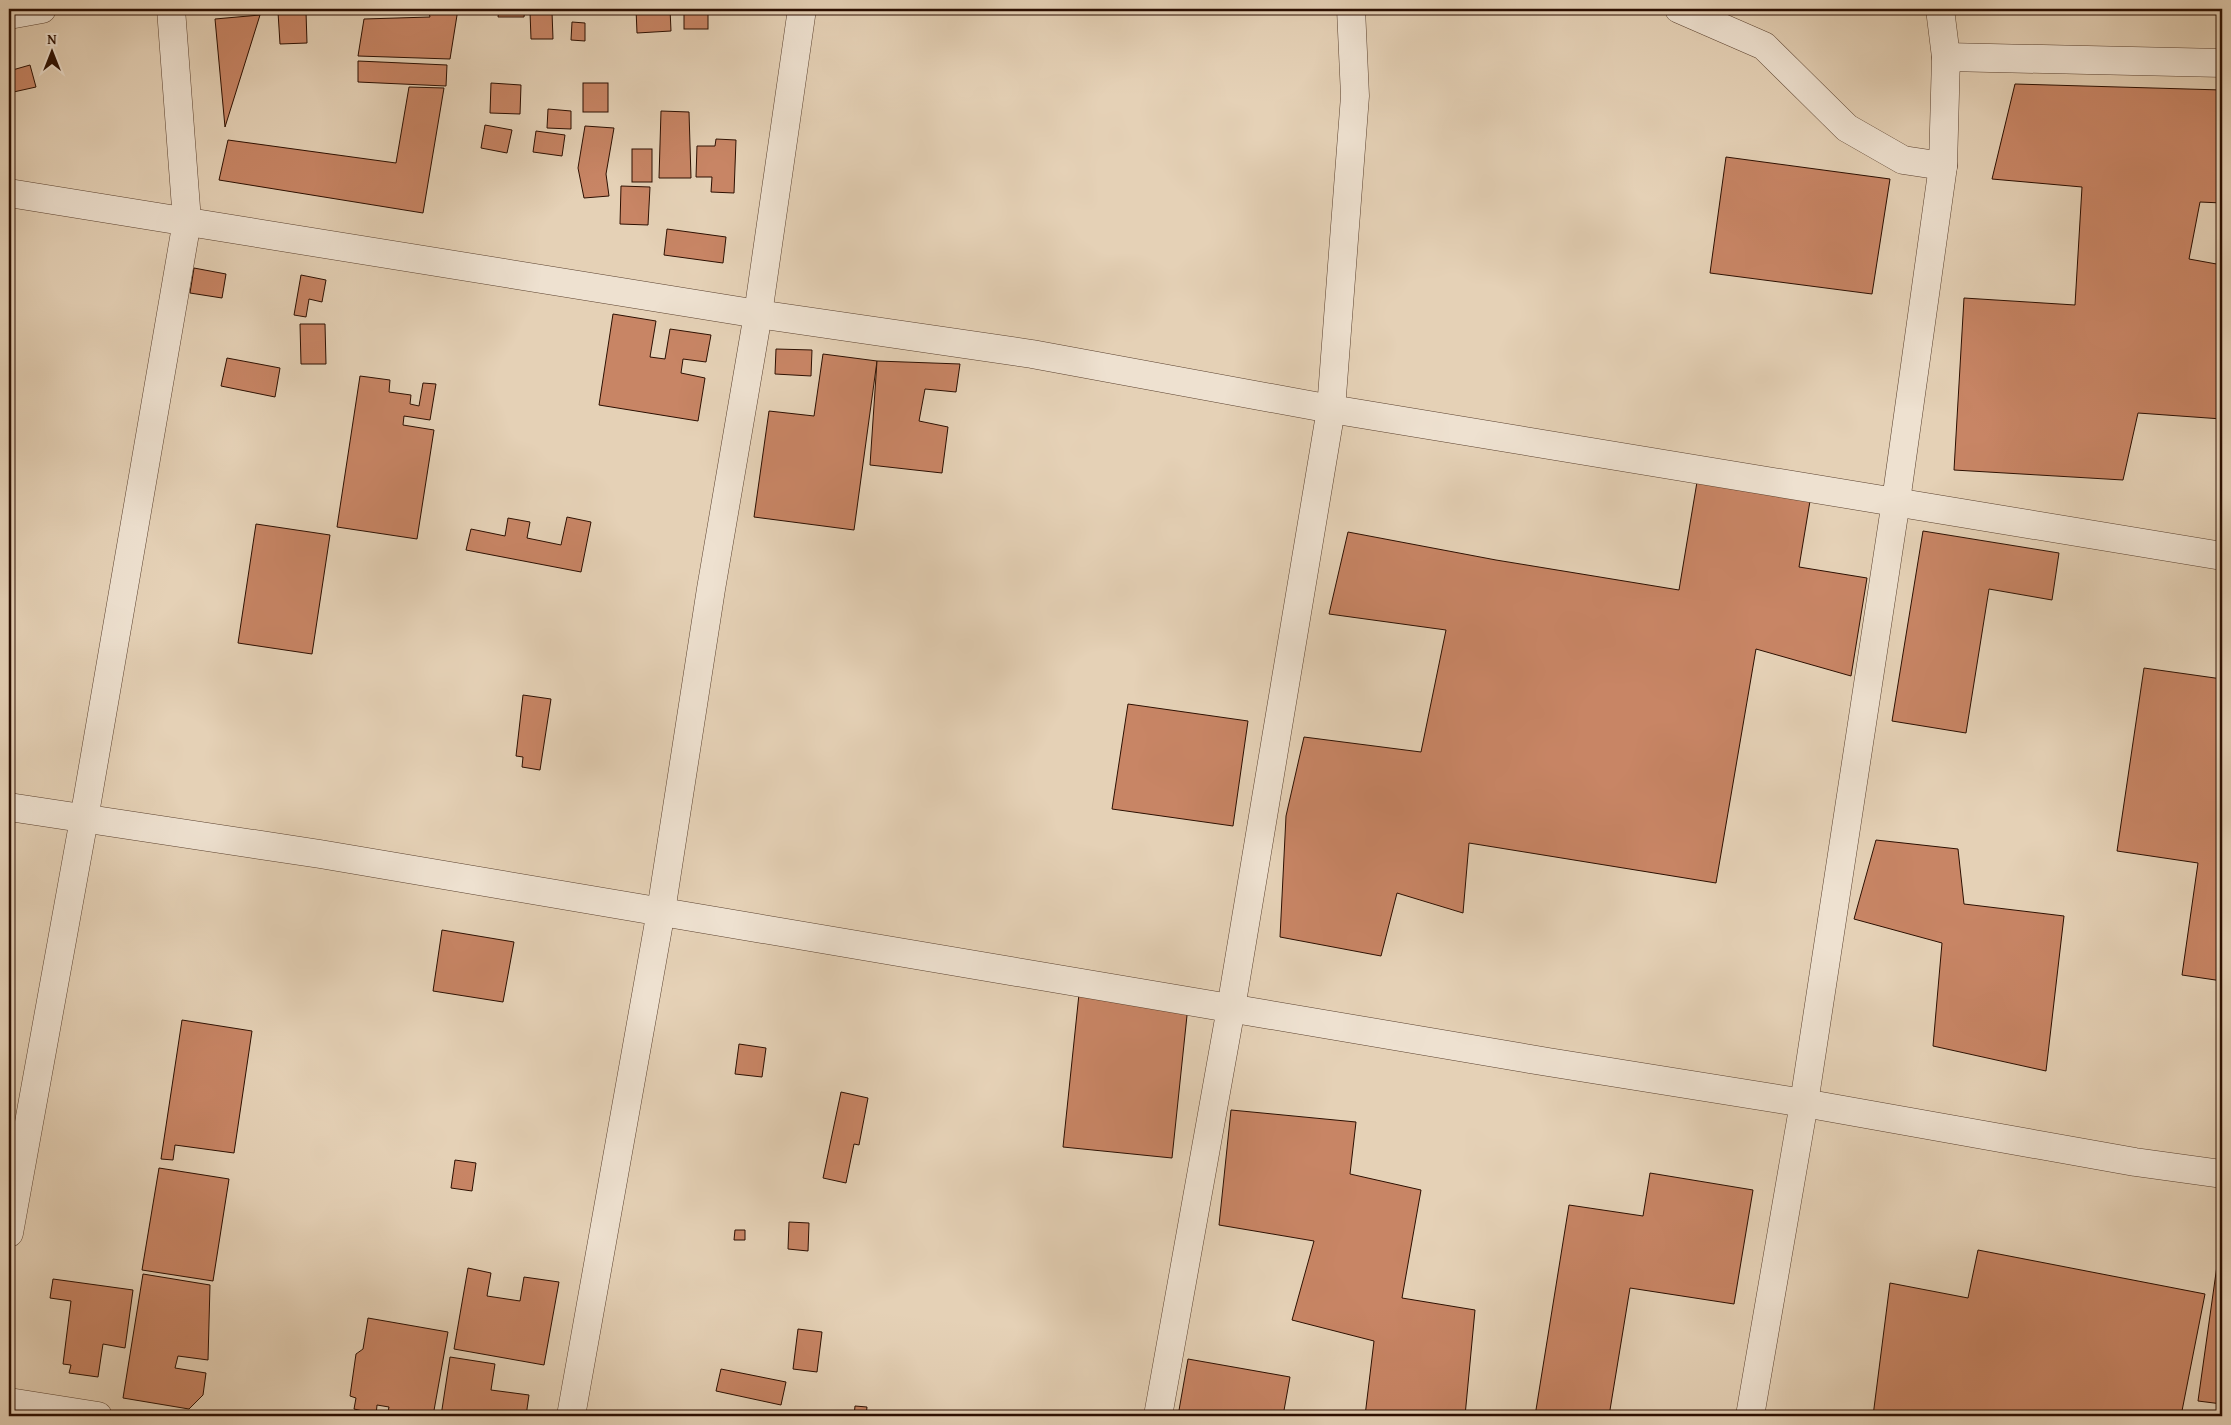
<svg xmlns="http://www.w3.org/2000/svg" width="2231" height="1425" font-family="'Gentium Book Plus',serif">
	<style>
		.building { fill: #c88565; stroke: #2c0f01 }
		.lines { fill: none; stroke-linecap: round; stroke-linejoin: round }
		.street-casing { stroke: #5a402e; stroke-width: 29 }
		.street { stroke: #eee1d0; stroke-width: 28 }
	</style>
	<rect width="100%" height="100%" fill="#e5d1b6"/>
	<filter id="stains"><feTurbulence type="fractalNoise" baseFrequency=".004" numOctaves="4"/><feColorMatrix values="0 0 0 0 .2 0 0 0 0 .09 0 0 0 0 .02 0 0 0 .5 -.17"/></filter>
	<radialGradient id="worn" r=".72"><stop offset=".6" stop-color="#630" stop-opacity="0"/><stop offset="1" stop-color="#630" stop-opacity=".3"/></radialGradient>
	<g class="building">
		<polygon points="374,9 394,9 394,10 374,12"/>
		<polygon points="428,9 458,9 450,59 358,56 364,19 430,17"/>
		<polygon points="499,9 525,9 524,17 498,17"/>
		<polygon points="636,9 670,9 671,31 637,33"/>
		<rect x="684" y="9" width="24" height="20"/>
		<polygon points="278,12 306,12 307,43 280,44"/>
		<polygon points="530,12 552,12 553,39 531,39"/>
		<polygon points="260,15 225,127 215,19"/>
		<polygon points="572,22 585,23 585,41 571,40"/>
		<polygon points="358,61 447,65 446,86 358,82"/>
		<polygon points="30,65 36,87 9,93 9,71"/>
		<polygon points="491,83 521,85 520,114 490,113"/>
		<rect x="583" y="83" width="25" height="29"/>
		<polygon points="2015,84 2222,90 2222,203 2200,202 2189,259 2222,265 2222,419 2138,413 2123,480 1954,470 1964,298 2075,305 2082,187 1992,179"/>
		<polygon points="409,87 444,88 423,213 219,180 228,140 396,163"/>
		<polygon points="548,109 571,111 571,129 547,128"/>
		<polygon points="661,111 689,112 691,178 659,178"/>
		<polygon points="485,125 512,130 507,153 481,148"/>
		<polygon points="585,126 614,128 606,174 609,196 584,198 578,168"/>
		<polygon points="536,131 565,135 562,156 533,152"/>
		<polygon points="716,139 736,140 734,193 711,192 712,177 696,177 697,146 715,146"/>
		<rect x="632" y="149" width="20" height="33"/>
		<polygon points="1726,157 1890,179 1872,294 1710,273"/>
		<polygon points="621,186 650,187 648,225 620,224"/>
		<polygon points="667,229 726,237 723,263 664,255"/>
		<polygon points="194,268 226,274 222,298 190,293"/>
		<polygon points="301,275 326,280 322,302 309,299 306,317 294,315"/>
		<polygon points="613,314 656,321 650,357 665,359 670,329 711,335 706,362 683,359 681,373 705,378 698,421 599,405"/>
		<polygon points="300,324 325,324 326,364 301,364"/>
		<polygon points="776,349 812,350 811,376 775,374"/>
		<polygon points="823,354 877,361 854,530 754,517 769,411 814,416"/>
		<polygon points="227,358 280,368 275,397 221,386"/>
		<polygon points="877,361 960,364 956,392 925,389 919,421 948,427 942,473 870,465"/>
		<polygon points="360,376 390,380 389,392 411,395 410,404 419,406 423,383 436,384 430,420 404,416 403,425 434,430 417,539 337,527"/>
		<polygon points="1699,470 1812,489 1799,567 1867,578 1851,676 1756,649 1716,883 1469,843 1463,913 1397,893 1381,956 1280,937 1286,816 1304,737 1421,752 1446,630 1329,614 1348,532 1496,560 1679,590"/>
		<polygon points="567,517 591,522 581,572 466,550 471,529 505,536 508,518 530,522 527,538 561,545"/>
		<polygon points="256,524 330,535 312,654 238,643"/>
		<polygon points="1923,531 2059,553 2052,600 1989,589 1966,733 1892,721"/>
		<polygon points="2144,668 2222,679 2222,981 2182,975 2198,863 2117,851"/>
		<polygon points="523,695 551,699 540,770 522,767 523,757 516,756"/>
		<polygon points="1128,704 1248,721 1233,826 1112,809"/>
		<polygon points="1876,840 1958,849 1964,904 2064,916 2046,1071 1933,1046 1942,943 1854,919"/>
		<polygon points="442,930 514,942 503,1002 433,991"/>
		<polygon points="1079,994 1188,1006 1172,1158 1063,1147"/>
		<polygon points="182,1020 252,1031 234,1153 175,1145 173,1160 161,1159"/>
		<polygon points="739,1044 766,1048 762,1077 735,1074"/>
		<polygon points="841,1092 868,1098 859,1145 854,1144 846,1183 823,1178"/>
		<polygon points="1231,1110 1356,1122 1350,1174 1421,1190 1402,1298 1475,1310 1465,1416 1365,1416 1374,1341 1292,1320 1314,1241 1219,1225"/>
		<polygon points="455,1160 476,1163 472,1191 451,1188"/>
		<polygon points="159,1168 229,1179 213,1281 142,1270"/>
		<polygon points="1650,1173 1753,1190 1734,1304 1630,1288 1609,1416 1535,1416 1569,1205 1643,1216"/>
		<polygon points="789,1222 809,1223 808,1251 788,1249"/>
		<polygon points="735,1230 745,1230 745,1240 734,1240"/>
		<polygon points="2222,1230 2222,1404 2198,1401"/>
		<polygon points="1978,1250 2205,1294 2181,1416 1873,1416 1890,1283 1968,1298"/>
		<polygon points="468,1268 491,1273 487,1296 520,1301 524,1277 559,1282 544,1365 454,1349"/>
		<polygon points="143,1274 210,1285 208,1360 178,1356 175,1368 206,1373 203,1395 189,1409 123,1398"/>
		<polygon points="53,1279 133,1290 125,1348 103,1344 98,1377 69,1373 71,1365 63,1364 71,1301 50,1298"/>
		<polygon points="368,1318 448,1332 433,1416 387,1416 389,1407 377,1405 376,1416 362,1416 363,1411 354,1409 356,1398 350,1396 356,1354 363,1349"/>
		<polygon points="798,1329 822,1332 817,1372 793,1369"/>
		<polygon points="450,1357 495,1364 491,1390 529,1395 526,1416 441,1416"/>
		<polygon points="1188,1359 1290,1377 1283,1416 1178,1416"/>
		<polygon points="721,1369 786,1382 781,1405 716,1391"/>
		<polygon points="855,1406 867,1407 866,1416 854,1416"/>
	</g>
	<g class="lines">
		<g class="street-casing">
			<g id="street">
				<polyline points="1679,9 1764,46 1847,128 1903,160 1943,166"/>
				<polyline points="9,15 42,9"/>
				<polyline points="1946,57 2222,63"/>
				<polyline points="9,193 758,314 1032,354 1331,409 2222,556"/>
				<polyline points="9,807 320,854 1548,1062 1804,1103 2135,1162 2222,1174"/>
				<polyline points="9,1233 84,819 187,221 171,9"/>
				<polyline points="9,1402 98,1416"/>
				<polyline points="571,1416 661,911 711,589 758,314 802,9"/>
				<polyline points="1158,1416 1231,1008 1331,409 1355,96 1351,9"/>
				<polyline points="1750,1416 1804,1103 1896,501 1943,166 1946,57 1940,9"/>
			</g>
		</g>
		<use href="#street" class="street"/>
	</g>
	<rect width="2231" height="1425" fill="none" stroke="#e5d1b6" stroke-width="30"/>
	<rect x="10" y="10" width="2211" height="1405" fill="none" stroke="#2c0f01" stroke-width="2.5"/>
	<rect x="15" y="15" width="2201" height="1395" fill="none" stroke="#2c0f01"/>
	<g transform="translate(52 52)" stroke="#eee1d0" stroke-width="4" paint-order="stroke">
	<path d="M0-4L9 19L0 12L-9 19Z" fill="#2c0f01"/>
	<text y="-8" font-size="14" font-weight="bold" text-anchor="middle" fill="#2c0f01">N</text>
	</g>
	<rect width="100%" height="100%" filter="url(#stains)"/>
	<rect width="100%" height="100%" fill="url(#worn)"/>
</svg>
